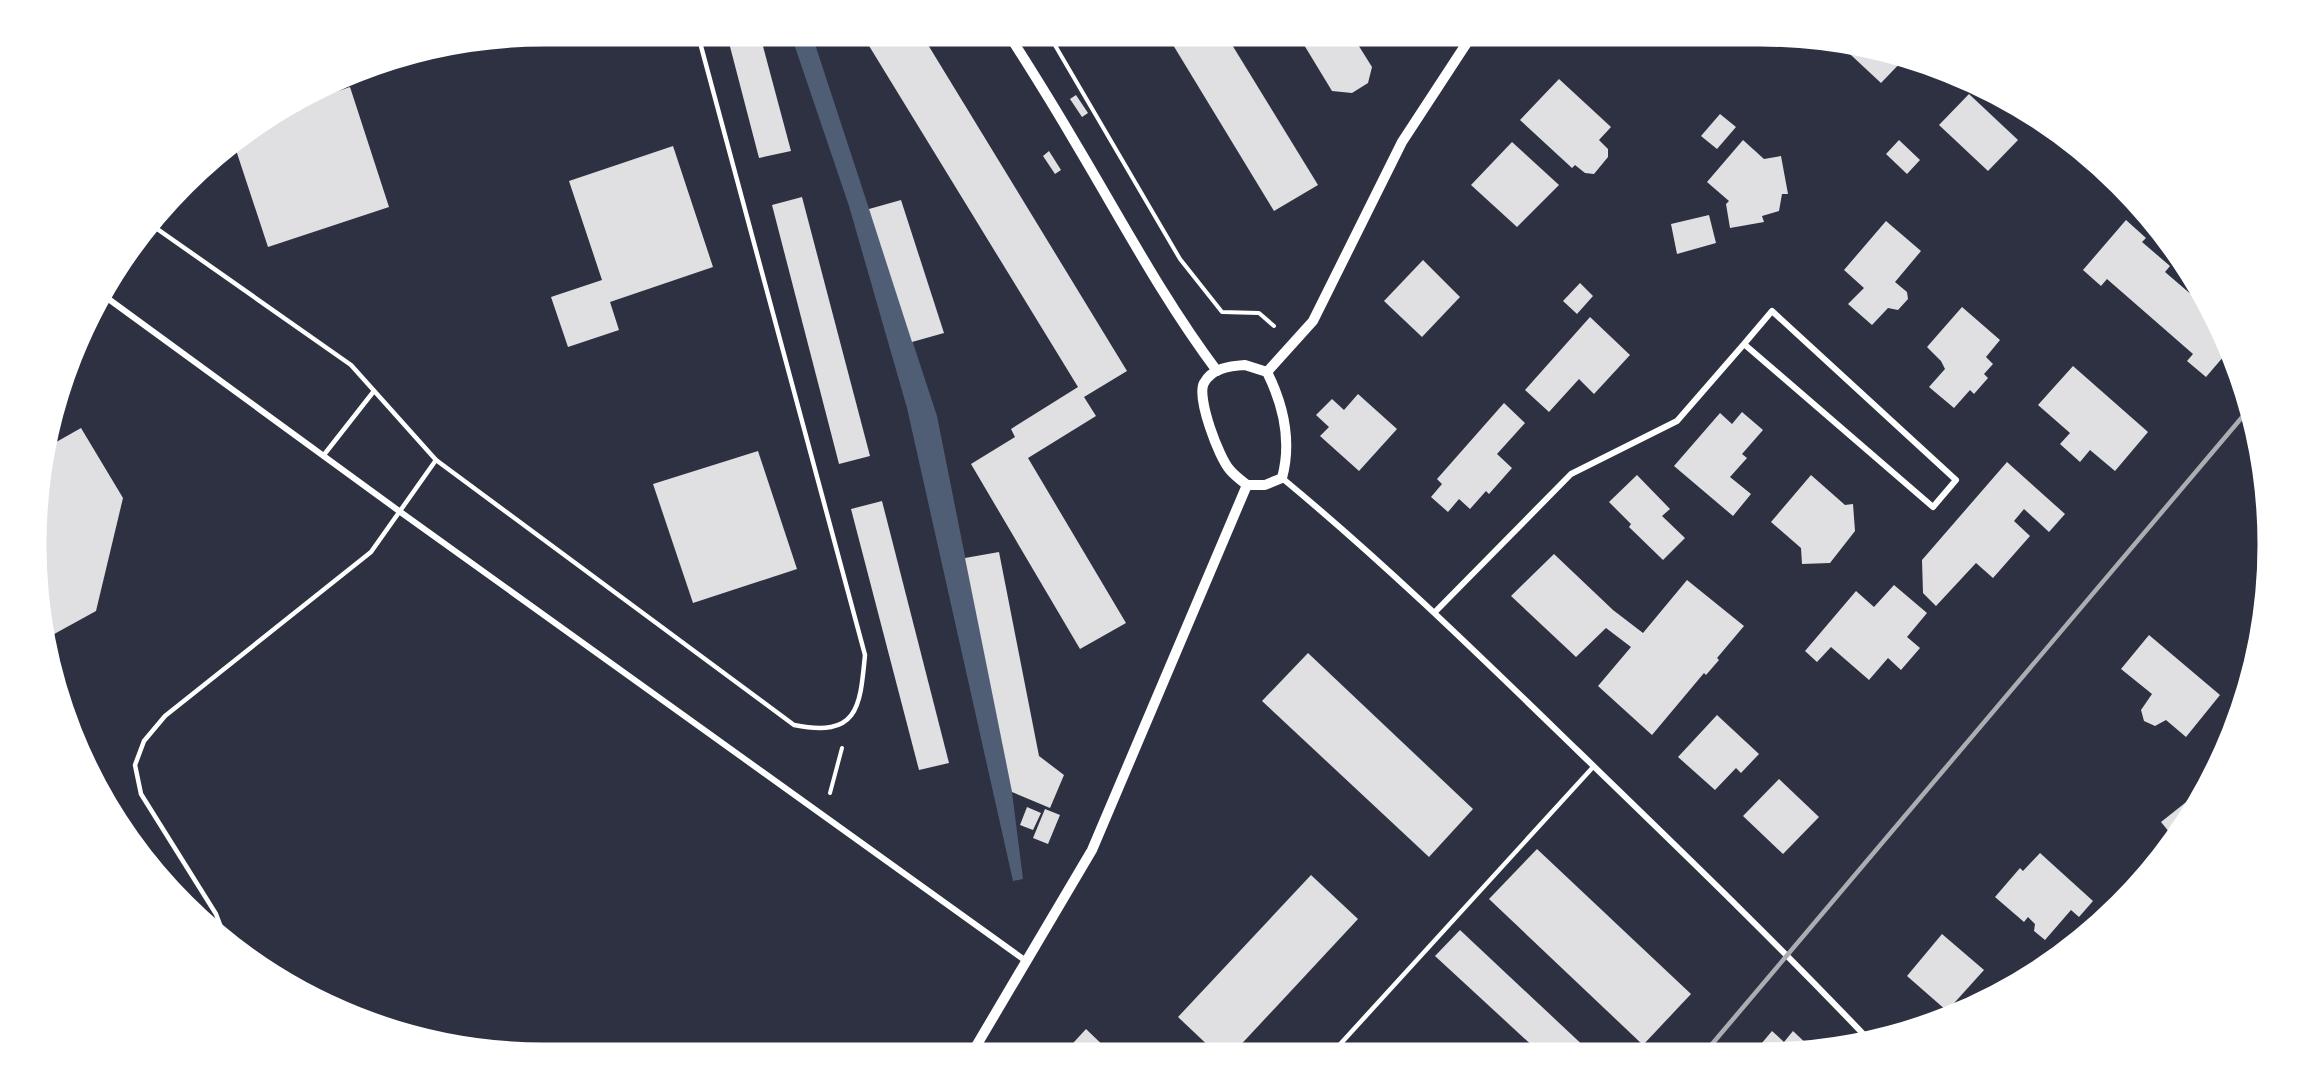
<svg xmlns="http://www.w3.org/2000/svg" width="2304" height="1089" font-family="Georgia,serif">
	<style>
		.water { fill: #4f5d75 }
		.building { fill: #e0e0e3 }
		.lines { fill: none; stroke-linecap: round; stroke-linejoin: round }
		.path { stroke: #fff; stroke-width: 4 }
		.service { stroke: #fff; stroke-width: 4.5 }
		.minor { stroke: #fff; stroke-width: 6 }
		.tertiary { stroke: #fff; stroke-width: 10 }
		.rail { stroke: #abadb3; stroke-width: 4.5 }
		.rim { fill: none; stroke: #fff; stroke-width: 3 }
	</style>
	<rect width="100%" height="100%" fill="#2d3142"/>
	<polygon class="water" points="791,35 812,35 937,416 1012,792 1023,879 1013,881 907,408 849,206"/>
	<g class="building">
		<polygon points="727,35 760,35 791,151 759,158"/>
		<polygon points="865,35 922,35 1127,371 1084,397 1096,416 1028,458 1126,623 1080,649 971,464 1015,437 1011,429 1078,387 863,36"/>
		<polygon points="1167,35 1226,35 1318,185 1274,211"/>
		<polygon points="1298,35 1352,35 1372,67 1368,83 1352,93 1332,91"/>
		<polygon points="1837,42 1859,44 1905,58 1881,83"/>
		<polygon points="1559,79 1611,127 1599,140 1608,149 1608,157 1594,174 1585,173 1575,165 1572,168 1520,120"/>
		<polygon points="350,87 389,207 268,247 233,141 305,102"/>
		<polygon points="1969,94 2018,140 1988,171 1939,125"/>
		<polygon points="1076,95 1088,113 1082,117 1070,99"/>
		<polygon points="1720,114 1736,127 1717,149 1701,136"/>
		<polygon points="1743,140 1764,159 1781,156 1788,194 1782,194 1779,211 1762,216 1764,222 1730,228 1726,204 1729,201 1707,182"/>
		<polygon points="1899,140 1920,160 1907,174 1886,154"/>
		<polygon points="1512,142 1559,185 1517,227 1471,185"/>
		<polygon points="673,146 713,267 610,302 619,330 568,347 551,297 602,280 569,181"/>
		<polygon points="1049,151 1061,170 1055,174 1043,156"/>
		<polygon points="802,197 870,456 839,464 772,205"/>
		<polygon points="901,200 944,333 912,342 869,209"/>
		<polygon points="1709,215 1716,243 1677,254 1671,224"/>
		<polygon points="2126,220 2146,238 2142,242 2170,266 2165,272 2193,296 2198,290 2200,292 2230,349 2206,377 2187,361 2193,354 2107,279 2101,286 2083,270"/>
		<polygon points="1886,221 1921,251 1895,282 1907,292 1908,299 1898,310 1888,308 1872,325 1848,304 1864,288 1844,270"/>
		<polygon points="1423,260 1460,297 1422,337 1384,301"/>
		<polygon points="1580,283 1593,296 1577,314 1563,301"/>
		<polygon points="1962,307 2000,340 1986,357 1993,364 1984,374 1988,378 1974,394 1970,390 1954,408 1929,387 1945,369 1941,361 1927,347"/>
		<polygon points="1590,317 1630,355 1594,394 1579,379 1549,412 1525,390"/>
		<polygon points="2073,366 2148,432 2115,471 2090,450 2080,462 2060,444 2070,433 2038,405"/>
		<polygon points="1358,394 1397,429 1359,471 1320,436 1329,427 1316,415 1332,399 1344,410"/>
		<polygon points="1504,403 1525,423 1497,454 1512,468 1489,494 1486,491 1470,509 1459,499 1448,512 1431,497 1442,484 1437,479"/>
		<polygon points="1742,412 1763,430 1742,454 1747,458 1730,477 1751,494 1733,516 1674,466 1720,413 1732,424"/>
		<polygon points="81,428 123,498 96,611 47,638 39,611 44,449"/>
		<polygon points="758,451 797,569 693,603 653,484"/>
		<polygon points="2007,462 2065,514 2049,532 2024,509 2014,521 2030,536 1993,578 1976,563 1936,606 1923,593 1922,560"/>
		<polygon points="1637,475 1670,509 1662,516 1685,538 1663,560 1629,527 1631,524 1609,502"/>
		<polygon points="1811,475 1845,505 1853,504 1855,531 1830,563 1802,564 1801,548 1771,522"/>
		<polygon points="882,501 949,763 919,770 851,509"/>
		<polygon points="999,552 1039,756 1064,775 1050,808 1012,792 965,558"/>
		<polygon points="1554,554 1613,610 1643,633 1687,580 1744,626 1717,658 1719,660 1706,675 1704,673 1652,735 1598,686 1631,647 1606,628 1576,657 1511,596"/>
		<polygon points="1894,585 1927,613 1907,637 1920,648 1901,670 1888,658 1869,680 1831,647 1817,662 1805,651 1856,591 1874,607"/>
		<polygon points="2149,635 2220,695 2186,737 2166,720 2155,726 2144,721 2141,710 2152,694 2121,669"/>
		<polygon points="1308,653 1473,809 1429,857 1262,701"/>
		<polygon points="1717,715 1759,754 1741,773 1736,768 1715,790 1678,757"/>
		<polygon points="1779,779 1819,817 1783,854 1743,816"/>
		<polygon points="2190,799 2194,804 2174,838 2161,822"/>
		<polygon points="1027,807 1041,813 1033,830 1020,825"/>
		<polygon points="1045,809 1060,815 1048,844 1033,838"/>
		<polygon points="1537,849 1691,994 1643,1045 1489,899"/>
		<polygon points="2040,853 2093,901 2079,917 2071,910 2045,940 2034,931 2035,924 2028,917 2024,922 1995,897 2020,868 2023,871"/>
		<polygon points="1311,875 1358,919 1234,1052 1215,1052 1178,1017"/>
		<polygon points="1460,930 1589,1051 1538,1051 1435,956"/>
		<polygon points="1942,934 1984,970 1947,1011 1907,976"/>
		<polygon points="1086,1029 1111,1053 1064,1053"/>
		<polygon points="1772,1031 1784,1042 1793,1031 1813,1050 1756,1050"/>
	</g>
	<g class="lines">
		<g class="path">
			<polyline points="1049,35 1180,259 1222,312 1259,313 1274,326"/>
			<polyline points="830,793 842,748"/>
		</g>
		<g class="service">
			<path d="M153,226l198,139 85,95 358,265c64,13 66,-17 71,-70l-167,-620"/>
			<polyline points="323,456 374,391"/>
			<polyline points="225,938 216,914 141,794 135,765 144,741 165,716 371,552 436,460"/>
			<polyline points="977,1044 994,1053"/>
			<polyline points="1333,1052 1594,766"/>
		</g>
		<g class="minor">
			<polyline points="103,295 399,511 1026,961"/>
			<path d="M1282,478c104,86 200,180 296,273 98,95 196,189 290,288"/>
			<polyline points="1435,612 1571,474 1677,421 1744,344 1933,507 1956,480 1772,311 1744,344"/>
		</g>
		<g class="tertiary">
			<path d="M1009,35c23,36 46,73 67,109 46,77 87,155 141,227"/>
			<path d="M1245,365l22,7c17,34 25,69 15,106l-17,7h-18c-5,-4 -12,-9 -17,-15 -11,-12 -34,-73 -26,-87 8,-15 26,-17 41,-18z"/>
			<polyline points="1267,372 1313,321 1402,142 1472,35"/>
			<polyline points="972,1053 1092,850 1247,485"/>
		</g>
		<polyline class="rail" points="1707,1050 2249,409"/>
	</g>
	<path d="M0 0H2304V1089H0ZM544 45H1760A499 499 0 0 1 2259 544V545A499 499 0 0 1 1760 1044H544A499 499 0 0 1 45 545V544A499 499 0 0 1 544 45Z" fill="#fff" fill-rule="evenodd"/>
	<path class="rim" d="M544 45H1760A499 499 0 0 1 2259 544V545A499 499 0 0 1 1760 1044H544A499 499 0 0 1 45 545V544A499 499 0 0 1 544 45Z"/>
</svg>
